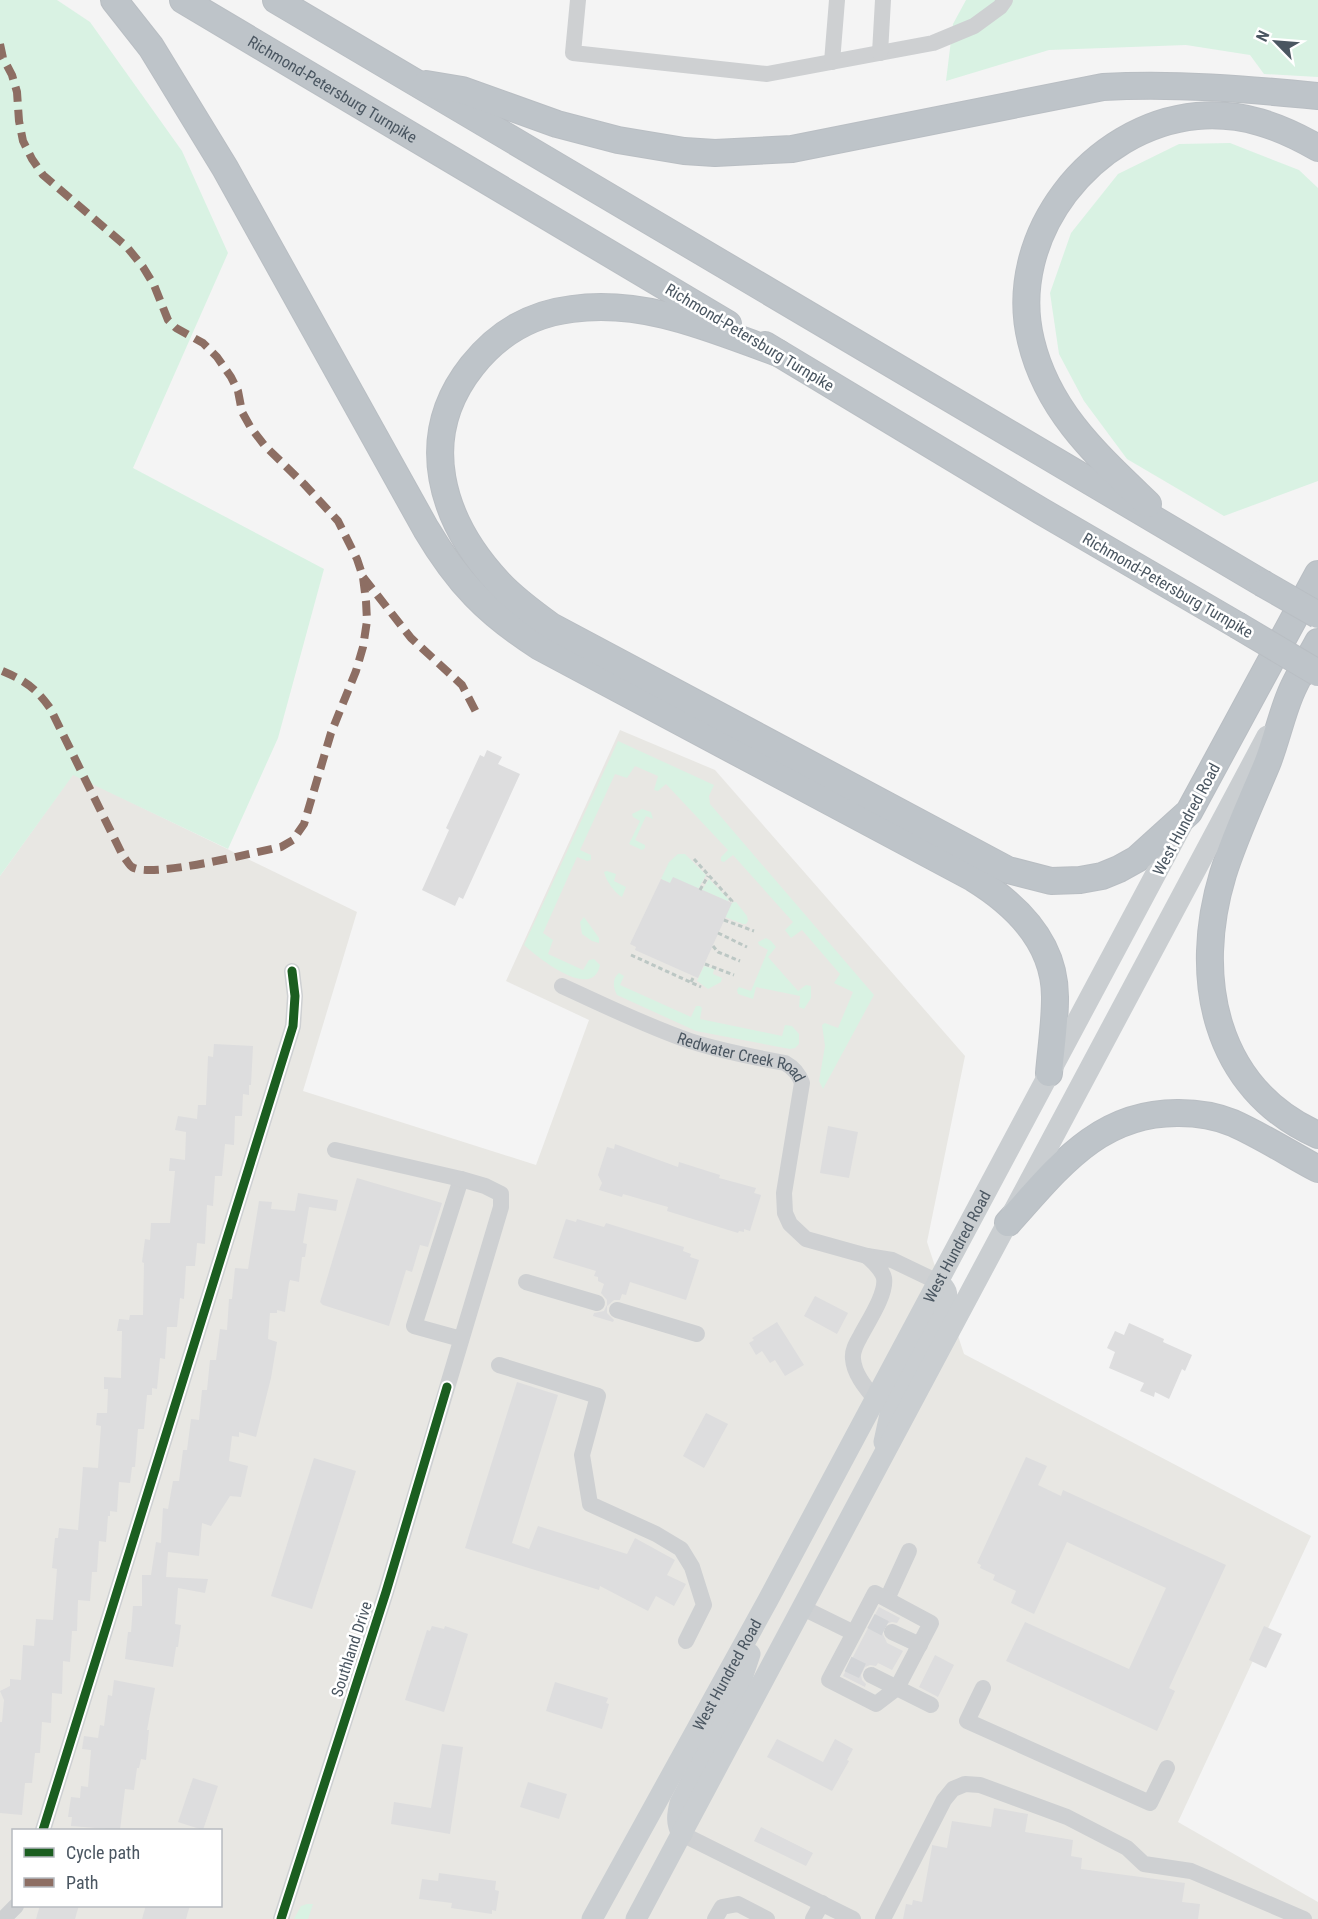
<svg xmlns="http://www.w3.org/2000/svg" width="1318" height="1919" font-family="'Roboto Condensed',sans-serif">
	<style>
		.commercial { fill: #e8e7e3; fill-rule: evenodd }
		.green { fill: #d9f2e3 }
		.building { fill: #ddddde }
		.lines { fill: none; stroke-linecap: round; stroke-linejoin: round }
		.minor-tunnel { stroke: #d2d4d7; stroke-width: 16; stroke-dasharray: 16 8; stroke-linecap: butt }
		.highway-casing { stroke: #b9bec3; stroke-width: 28 }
		.path { stroke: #bcc7c4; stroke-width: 3; stroke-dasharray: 4.5 3; stroke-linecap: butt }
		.minor { stroke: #ced0d2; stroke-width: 16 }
		.major { stroke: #caced1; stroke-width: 21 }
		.highway { stroke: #bec4c9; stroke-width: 26 }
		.highway-bridge-casing { stroke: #b9bec3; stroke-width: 28; stroke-linecap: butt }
		.highway-bridge { stroke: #bec4c9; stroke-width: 26 }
		.quiet { stroke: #8d6e63; stroke-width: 8; stroke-dasharray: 15 8; stroke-linecap: butt }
		.cycleway-casing { stroke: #fff; stroke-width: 13 }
		.cycleway { stroke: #1b5e20; stroke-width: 9 }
		.labels { text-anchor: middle; stroke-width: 5; stroke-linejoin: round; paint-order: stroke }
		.street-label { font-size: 16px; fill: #4a5661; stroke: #fff }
	</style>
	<rect width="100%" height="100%" fill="#f4f4f4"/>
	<path class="commercial" d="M620,730l95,40 250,286 -38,186 37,112 347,182 -133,286 140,80v17h-1318v-1043l73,-102 284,138 -54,179 233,74 53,-145 -83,-39zM14,1830h206v76h-206z"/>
	<g class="green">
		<polygon points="0,0 57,0 90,22 182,151 228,253 133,468 324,569 278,738 228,849 73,775 0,876"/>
		<polygon points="966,0 1318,0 1318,77 1264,74 1250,55 1186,45 1049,50 946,81 953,24"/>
		<polygon points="1230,143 1299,170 1318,188 1318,481 1224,516 1127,459 1084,401 1059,354 1050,293 1071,233 1118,174 1179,144"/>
		<path d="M618,741l96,44 -5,11 1,8 164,191 -51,94 -4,-8 6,-35 -3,-21 3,-2 13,5 15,-36 -19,-9 6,-9 -38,-44 -11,8 -6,-8 8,-8 -60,-67 -9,7 -3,-1v-4l7,-7 -62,-66 -8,7 -4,-1 4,-14 -23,-10 -8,12 -12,-4 -35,76 11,5v5l-4,1 -10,-4 -34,76 10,7 -5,14 35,16 6,-10 5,-1 6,6c-7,37 -63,-8 -76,-20z"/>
		<polygon points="642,809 651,812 653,819 646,816 635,840 645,845 645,848 642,850 629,844 640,821 633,817 632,814"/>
		<polygon points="678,854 685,854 706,875 698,889 670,883 661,879 669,862"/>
		<path d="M607,871l9,3 -2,7 12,6 -4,10c-7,-4 -16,-16 -18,-25z"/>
		<polygon points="709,879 729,900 727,901 702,890"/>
		<polygon points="736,902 747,916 748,921 746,924 743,924 725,917 731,903"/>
		<polygon points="584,917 599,938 599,943 592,941 582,934 580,922"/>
		<polygon points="766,938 771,941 776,947 768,957 798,991 806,985 811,986 811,998 804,1009 799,1007 800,996 756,987 753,999 738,994 737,990 739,987 751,991 768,950 759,945 758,942"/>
		<polygon points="704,966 714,969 713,974 722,978 721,982 708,989 697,981"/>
		<path d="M619,973l5,3 -4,9 71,32 5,-11h4l2,2 -2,11 82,17 3,-11 7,1 7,8v10l-4,4 -5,1 -94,-18 -79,-36c-4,-7 -5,-17 2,-22z"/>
		<polygon points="307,1904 313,1904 308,1919 294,1919 301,1906"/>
	</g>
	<g class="building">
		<polygon points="487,750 502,757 498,764 520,774 463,899 459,897 455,906 422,890 449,830 446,828 480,755 484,757"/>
		<polygon points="673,877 732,903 698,978 635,950 636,947 630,944 661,879 670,883"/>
		<polygon points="214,1044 253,1046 251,1085 249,1085 249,1095 243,1094 242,1116 235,1116 234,1145 225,1144 222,1176 215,1176 213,1206 207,1205 205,1244 197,1243 195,1266 186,1266 184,1299 180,1298 177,1327 167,1327 165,1359 160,1358 157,1389 152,1388 152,1395 147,1395 144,1429 138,1429 135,1467 132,1467 130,1483 119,1482 117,1512 110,1511 110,1516 108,1516 106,1542 99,1541 97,1572 92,1572 90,1601 78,1600 77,1631 72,1631 70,1662 63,1661 62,1694 52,1693 51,1723 42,1722 40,1753 35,1753 32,1783 25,1783 22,1815 0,1813 0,1722 2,1722 4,1700 0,1691 10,1686 10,1679 21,1680 23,1645 34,1646 36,1619 53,1620 57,1569 52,1568 55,1538 58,1538 59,1528 78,1530 83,1467 98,1468 101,1426 96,1425 97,1413 107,1413 108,1389 104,1389 104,1377 121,1378 122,1331 117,1331 119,1319 129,1320 130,1315 143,1315 144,1263 142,1262 145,1239 150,1240 151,1223 170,1223 175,1171 169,1171 170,1158 185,1160 186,1132 175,1130 178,1116 197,1119 198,1105 206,1105 208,1056 213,1057"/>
		<polygon points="828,1126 858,1132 849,1178 820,1173"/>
		<polygon points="615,1144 678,1167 679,1162 720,1175 719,1178 756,1188 754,1193 761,1195 750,1231 744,1229 744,1232 739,1231 738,1233 667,1211 668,1207 623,1194 622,1197 599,1190 602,1183 598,1175 607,1147 614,1149"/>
		<polygon points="357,1178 442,1203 428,1247 420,1245 412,1272 406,1270 389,1326 323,1305 320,1302"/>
		<polygon points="298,1193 338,1200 336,1211 309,1207 303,1243 307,1244 305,1257 302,1257 299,1282 290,1280 289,1283 285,1312 277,1310 277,1313 270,1313 268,1339 277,1342 271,1378 256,1437 239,1432 239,1437 232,1436 229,1461 248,1466 241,1497 230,1496 211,1526 202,1523 199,1556 168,1552 166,1577 208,1579 205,1593 178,1588 175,1624 181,1625 178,1647 176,1647 173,1667 125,1659 128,1632 131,1632 133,1606 142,1606 142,1575 151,1575 156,1542 161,1543 163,1508 168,1509 173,1481 179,1481 183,1450 187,1450 191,1419 199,1420 202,1390 207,1390 210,1360 216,1360 220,1329 227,1330 229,1299 232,1299 235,1268 248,1269 259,1201 272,1202 271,1209 295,1211"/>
		<polygon points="566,1219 576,1222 577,1219 604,1227 606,1223 684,1247 683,1251 691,1254 690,1257 699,1260 686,1300 630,1282 626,1295 622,1294 620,1300 614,1300 607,1306 607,1313 614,1320 613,1322 593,1316 594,1313 604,1311 607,1305 607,1300 601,1293 604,1284 598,1281 598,1277 594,1276 596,1271 553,1258"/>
		<polygon points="815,1296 848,1313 837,1334 804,1316"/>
		<polygon points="777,1322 804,1365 785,1376 775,1360 770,1363 762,1351 756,1355 749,1343 754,1340 752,1338"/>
		<polygon points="1129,1323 1164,1339 1163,1342 1192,1355 1185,1371 1182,1369 1169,1399 1155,1392 1154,1397 1140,1391 1144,1383 1109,1368 1115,1352 1107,1348 1115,1331 1124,1335"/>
		<polygon points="517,1382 558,1395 512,1543 529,1549 538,1526 627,1554 635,1538 675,1560 667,1575 686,1584 674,1606 656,1596 648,1611 600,1586 599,1590 465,1548"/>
		<polygon points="706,1413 728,1424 704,1468 683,1456"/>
		<polygon points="1026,1457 1047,1466 1038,1485 1061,1496 1063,1490 1226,1565 1169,1688 1175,1691 1157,1731 1006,1661 1025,1622 1129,1669 1166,1588 1067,1542 1034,1614 1011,1603 1016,1591 993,1580 995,1575 980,1568 981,1565 977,1563"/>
		<polygon points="314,1458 356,1471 312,1609 271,1596"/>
		<polygon points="879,1607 900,1618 897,1623 892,1622 886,1624 882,1632 887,1643 903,1651 892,1670 878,1663 876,1666 870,1665 865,1667 861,1675 862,1680 866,1684 865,1687 843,1676"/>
		<polygon points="432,1626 444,1629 445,1626 468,1634 444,1712 405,1700 427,1630 430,1631"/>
		<polygon points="1264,1626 1282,1634 1266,1668 1249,1660"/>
		<polygon points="935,1655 954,1665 938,1697 919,1687"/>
		<polygon points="114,1680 155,1688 147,1730 149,1730 146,1760 141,1759 139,1768 137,1768 134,1790 125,1789 120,1830 71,1826 72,1817 68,1817 71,1797 80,1798 81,1786 88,1787 91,1750 82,1749 84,1736 98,1738 100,1725 104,1726 108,1695 112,1696"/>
		<polygon points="555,1682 608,1698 606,1703 609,1704 602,1729 546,1711"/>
		<polygon points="777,1739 823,1762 835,1739 853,1749 847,1760 849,1761 832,1791 767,1757"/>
		<polygon points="442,1744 463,1747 450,1834 391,1824 394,1802 431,1808"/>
		<polygon points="193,1778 218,1786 203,1830 178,1822"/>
		<polygon points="528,1782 567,1794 559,1819 520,1807"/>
		<polygon points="994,1808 1028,1814 1025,1832 1073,1840 1071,1856 1082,1858 1081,1869 1185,1883 1182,1902 1200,1904 1198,1919 903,1919 906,1904 912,1905 913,1900 922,1902 932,1847 932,1845 947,1848 952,1821 991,1827"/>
		<polygon points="761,1827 813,1853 806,1866 754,1841"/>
		<polygon points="439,1873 496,1881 495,1890 499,1891 496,1911 492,1910 492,1914 451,1908 452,1903 419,1899 422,1879 438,1881"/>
		<polygon points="40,1905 79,1905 75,1919 36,1919"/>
		<polygon points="146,1905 190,1905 186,1919 142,1919"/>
	</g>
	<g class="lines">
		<g class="minor-tunnel">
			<polyline points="871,1621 892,1632"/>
			<polyline points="848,1664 871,1675"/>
		</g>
		<g class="highway-casing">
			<g id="highway">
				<path d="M114,0l37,47 74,121 201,361c32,54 61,84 114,118l433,231c44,27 83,65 82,121 0,24 -4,50 -6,74"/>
				<path id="s3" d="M183,0l545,324"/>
				<polyline points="276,0 1262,583"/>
				<path d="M426,84l36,6 95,34 61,16 66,11 31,2 77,-4 311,-62c72,-4 143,2 215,9"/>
				<polyline points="765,345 1041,511 1237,625"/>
				<path d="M778,353c-67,-24 -133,-54 -206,-44 -42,5 -74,24 -100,57 -57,72 -31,155 27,217 15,16 34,30 52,43l457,244 43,11 29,-1 22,-4 17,-7 18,-10 52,-47 129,-238"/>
				<path d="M1148,504c-50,-48 -100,-92 -117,-163 -26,-105 61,-215 166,-225 45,-4 83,10 121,32"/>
				<path d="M1318,642c-9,17 -21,35 -28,53 -9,22 -14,46 -23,69 -15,36 -32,72 -44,110 -31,102 -10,214 95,261"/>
				<path d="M1008,1223c49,-54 90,-111 171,-110 18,0 37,3 54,10 29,13 57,31 85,46"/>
			</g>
		</g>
		<g class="path">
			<polyline points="694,859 732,901 730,903"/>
			<polyline points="700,890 708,876"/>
			<polyline points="724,920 754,931"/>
			<polyline points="718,933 747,947"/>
			<polyline points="713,946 718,952 740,961"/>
			<polyline points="631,955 701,987"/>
			<polyline points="705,964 734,975"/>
			<polyline points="691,982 694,976"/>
		</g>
		<g class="minor">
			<polyline points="578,0 573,53 767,74 933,43 974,26 1000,7 1005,0"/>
			<polyline points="880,53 883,0"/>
			<polyline points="832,62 837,0"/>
			<path id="s1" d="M562,986c42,19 84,40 128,55 31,10 63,16 95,22 9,5 14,11 17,20l-18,110 1,20 5,11 16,15 61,17 25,4 46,22"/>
			<path d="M867,1256c6,6 15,13 17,22 3,16 -17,45 -24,59 -4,7 -8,14 -7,22 1,15 13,29 22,40"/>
			<polyline points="526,1282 597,1303"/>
			<polyline points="617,1310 697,1334"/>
			<polyline points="461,1339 414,1326 461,1179"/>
			<polyline points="499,1365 598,1396 582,1455 590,1504 656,1534 681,1549 692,1567 704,1605 686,1641"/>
			<polyline points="887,1599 909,1551"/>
			<polyline points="803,1608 854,1633 875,1593 931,1623 897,1688 876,1704 829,1680 854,1633"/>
			<polyline points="892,1632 920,1645"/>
			<polyline points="871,1675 931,1705"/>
			<polyline points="983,1688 967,1721 1150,1803 1167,1768"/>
			<polyline points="43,1830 293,1026 295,996 292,971"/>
			<polyline points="682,1834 853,1919"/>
			<polyline points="3,1919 16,1906"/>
			<polyline points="281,1919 386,1592 501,1207 501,1194 485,1186 461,1179 335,1150"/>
			<polyline points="715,1919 722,1907 738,1904 767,1919"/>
			<polyline points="813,1919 822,1903"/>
			<polyline points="883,1919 944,1800 953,1789 965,1784 980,1785 1067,1817 1127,1848 1144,1864 1191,1871 1304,1919"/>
		</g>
		<g class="major">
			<path d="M884,1442l8,-37 54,-101c2,-11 1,-15 -8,-22"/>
			<path d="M682,1834c-6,-11 -5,-19 -2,-31l56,-107 14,-42"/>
			<path id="s2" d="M592,1919l176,-319 416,-779"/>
			<polyline points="636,1919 1267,736"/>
		</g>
		<use href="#highway" class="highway"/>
		<g class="highway-bridge-casing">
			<g id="highway-bridge">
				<polyline points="1262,583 1318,615"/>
				<polyline points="1237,625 1318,673"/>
			</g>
		</g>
		<use href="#highway-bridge" class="highway-bridge"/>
		<g class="quiet">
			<path d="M0,44l3,14 9,17 5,17 2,29 4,20 9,18 11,16 84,72 16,20 11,18 14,35 8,8 27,15 14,14 14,20 7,14 4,21 9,16 14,18 39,38 34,37 19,38 6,18 3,24 1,20 -4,26 -7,24 -25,62 -27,91 -11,16 -12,7c-26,5 -130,32 -149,20 -3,-2 -6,-8 -9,-11l-73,-148c-15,-21 -26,-28 -50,-38"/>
			<polyline points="363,577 411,638 462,685 476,712"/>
		</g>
		<g class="cycleway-casing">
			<g id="cycleway">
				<polyline points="43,1830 293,1026 295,996 292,971"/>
				<polyline points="281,1919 386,1592 447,1387"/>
			</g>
		</g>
		<use href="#cycleway" class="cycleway"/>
	</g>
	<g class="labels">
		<g class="street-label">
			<text dy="6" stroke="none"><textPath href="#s3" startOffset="174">Richmond-Petersburg Turnpike</textPath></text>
			<text transform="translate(750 337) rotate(31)" y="6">Richmond-Petersburg Turnpike</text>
			<text transform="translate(1168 585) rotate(30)" y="6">Richmond-Petersburg Turnpike</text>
			<text transform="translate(1186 819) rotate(-62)" y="6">West Hundred Road</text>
			<text dy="6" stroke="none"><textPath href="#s1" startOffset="194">Redwater Creek Road</textPath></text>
			<text dy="6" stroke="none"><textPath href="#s2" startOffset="765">West Hundred Road</textPath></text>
			<text transform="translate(351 1649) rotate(-72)" y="6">Southland Drive</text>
			<text dy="6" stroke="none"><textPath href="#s2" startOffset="279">West Hundred Road</textPath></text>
		</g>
	</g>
	<rect x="12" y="1829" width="210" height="78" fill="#ffffff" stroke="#b7bbc0" stroke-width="1.5"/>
	<rect x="24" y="1848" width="30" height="9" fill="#1b5e20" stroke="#b7bbc0" stroke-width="1.5"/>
	<text x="66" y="1859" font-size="18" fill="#4a5661">Cycle path</text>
	<rect x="24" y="1878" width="30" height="9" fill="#8d6e63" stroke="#b7bbc0" stroke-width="1.5"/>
	<text x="66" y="1889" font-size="18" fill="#4a5661">Path</text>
	<g transform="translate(1276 42) rotate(295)" stroke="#ffffff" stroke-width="4.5" paint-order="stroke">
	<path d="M0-4.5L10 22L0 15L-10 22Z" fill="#4a5661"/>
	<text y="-9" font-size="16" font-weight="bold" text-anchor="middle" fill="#4a5661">N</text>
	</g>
</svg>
